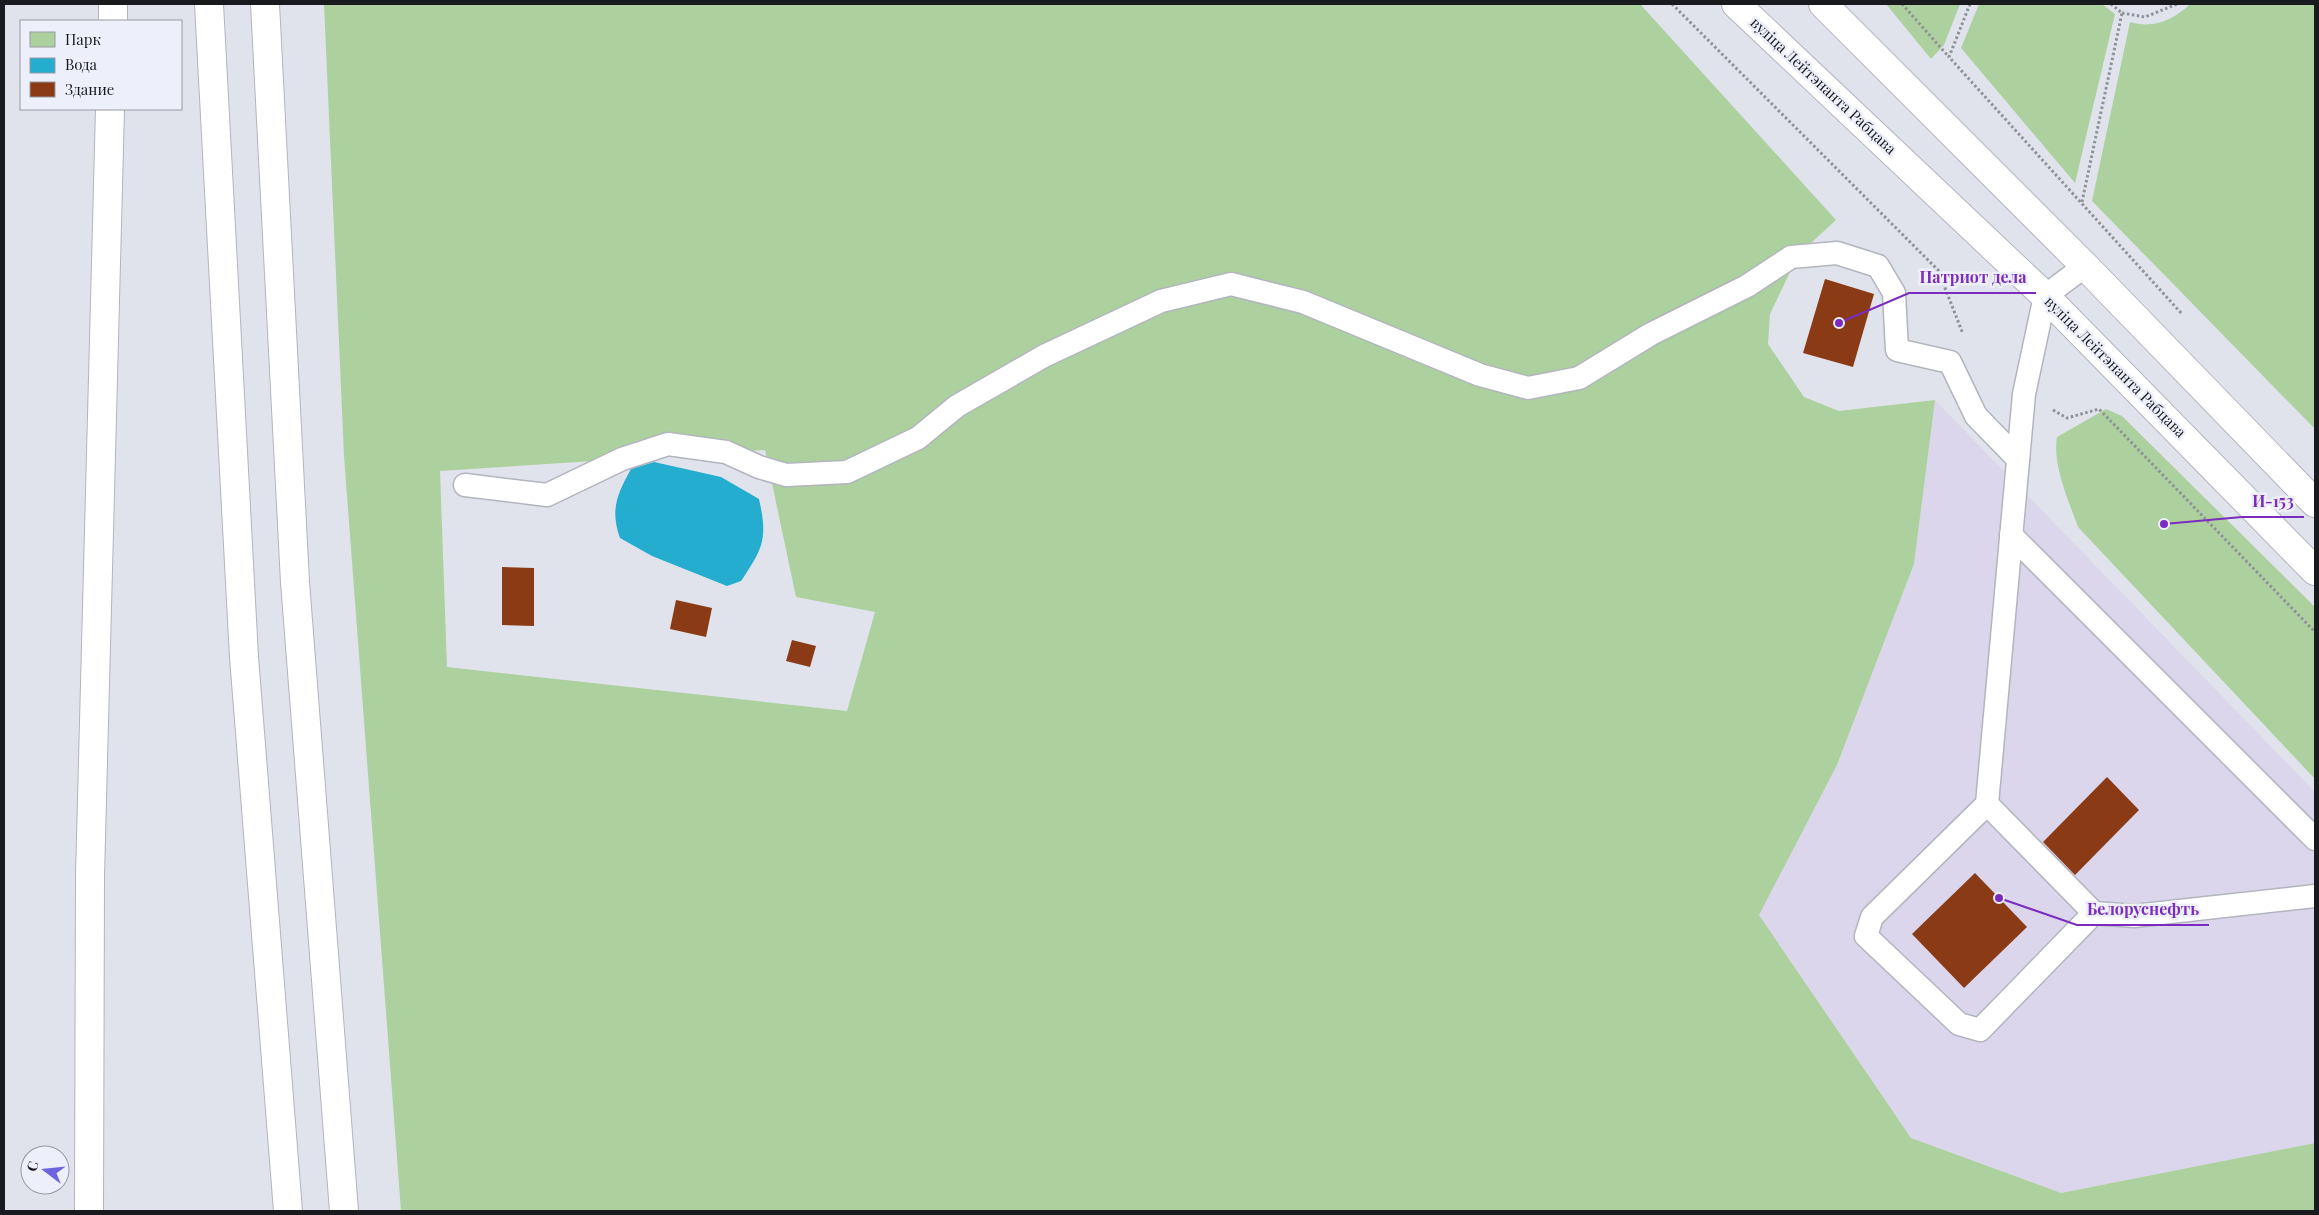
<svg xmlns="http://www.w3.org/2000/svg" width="2319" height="1215" font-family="'Playfair Display',serif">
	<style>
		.commercial { fill: #dbd6ec }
		.green { fill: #add19e; fill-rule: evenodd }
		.water { fill: #24adcf }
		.building { fill: #8a3a14 }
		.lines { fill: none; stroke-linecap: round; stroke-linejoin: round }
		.service-casing { stroke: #b2b5be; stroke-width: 25 }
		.trunk-casing { stroke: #b2b5be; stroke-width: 30 }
		.path { stroke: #8f9198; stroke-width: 3; stroke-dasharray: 2.5 2.5; stroke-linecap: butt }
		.service { stroke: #fff; stroke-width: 22 }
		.trunk { stroke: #fff; stroke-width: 28 }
		.labels { text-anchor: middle; stroke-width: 5; stroke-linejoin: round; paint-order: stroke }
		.street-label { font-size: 15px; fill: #191a1e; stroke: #edf0fa }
		.leader { fill: none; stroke: #7b2cbf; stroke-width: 2 }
		.callout-dot { fill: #7b2cbf; stroke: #edf0fa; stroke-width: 2 }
		.callout-label { font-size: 16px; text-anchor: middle; font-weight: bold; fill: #7b2cbf; stroke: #edf0fa; stroke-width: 5; stroke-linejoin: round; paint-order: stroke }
	</style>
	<rect width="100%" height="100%" fill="#e0e3ec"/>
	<polygon class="commercial" points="1935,400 2315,792 2315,1143 2061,1193 1911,1138 1758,914 1837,765 1914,564"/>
	<g class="green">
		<path d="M324,4h1316l196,216 -38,35 -28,59 -2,30 36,53 35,14 96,-11 -21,164 -77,201 -78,150 152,223 150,55 254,-50v68h-1914l-57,-755zM765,450l31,147 79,15 -28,99 -400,-44 -7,-196z"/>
		<polygon points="1886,4 1960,4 1944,45 1931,59"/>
		<polygon points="1979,4 2102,4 2115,14 2075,183 1961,48"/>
		<path d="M2190,4h125v425l-223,-228 38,-179c23,7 44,-2 60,-18z"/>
		<path d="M2106,409l16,7 193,191v172l-237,-252c-9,-25 -26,-63 -21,-90z"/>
	</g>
	<path class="water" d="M654,462l67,15 38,22c9,40 4,49 -18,82l-14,5 -75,-30 -32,-18c-10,-28 -3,-44 11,-69z"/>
	<g class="building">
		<polygon points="1825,279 1874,294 1853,367 1803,353"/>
		<polygon points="502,567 534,568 534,626 502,625"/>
		<polygon points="676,600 712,608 706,637 670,629"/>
		<polygon points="792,640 816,646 810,667 786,661"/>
		<polygon points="2107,777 2139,810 2075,875 2043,842"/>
		<polygon points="1975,873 2027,927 1964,988 1912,934"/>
	</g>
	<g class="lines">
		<g class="service-casing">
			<g id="service">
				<polyline points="2085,266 2045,296 2024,394 1987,804 2094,913 2134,916 2315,896"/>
				<polyline points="465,485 547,495 622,459 668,444 726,452 759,467 786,475 847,472 918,438 957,406 1044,356 1161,301 1231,284 1303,302 1480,375 1528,388 1579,378 1651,334 1747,286 1791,257 1837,253 1878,266 1894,293 1897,350 1950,362 1976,416 2018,459"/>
				<polyline points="2011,535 2315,839"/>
				<polyline points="1987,804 1872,917 1866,936 1959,1024 1980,1030 2094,913"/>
			</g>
		</g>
		<g class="trunk-casing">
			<g id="trunk">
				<polyline points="209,4 244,657 288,1211"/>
				<polyline points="265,4 295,582 344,1211"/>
				<polyline points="1736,4 2045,296 2315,571"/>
				<polyline points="1823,4 2085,266 2315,503"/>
				<polyline points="113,21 113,4"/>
				<polyline points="89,1211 90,876 110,109"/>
			</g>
		</g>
		<g class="path">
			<polyline points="1672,4 1938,270 1963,334"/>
			<polyline points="1902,4 1949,57"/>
			<polyline points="1970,4 1949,57 2182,314"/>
			<polyline points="2122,13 2145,17 2177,4"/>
			<polyline points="2082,202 2122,13 2111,4"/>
			<polyline points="2053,410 2067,418 2099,409 2315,632"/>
		</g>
		<use href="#service" class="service"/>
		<use href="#trunk" class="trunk"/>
	</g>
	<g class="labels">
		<g class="street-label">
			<text transform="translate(1823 86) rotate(43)" y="5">вуліца Лейтэнанта Рабцава</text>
			<text transform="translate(2115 367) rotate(45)" y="5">вуліца Лейтэнанта Рабцава</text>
		</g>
	</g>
	<path class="leader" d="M1839 323L1909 293H2036M2164 524L2242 517H2304M1999 898L2077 925H2209"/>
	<g class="callout-dot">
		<circle cx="1839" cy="323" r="5"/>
		<circle cx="2164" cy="524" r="5"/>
		<circle cx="1999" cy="898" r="5"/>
	</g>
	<g class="callout-label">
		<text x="1973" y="283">Патриот дела</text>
		<text x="2273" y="507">И-153</text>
		<text x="2143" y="915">Белоруснефть</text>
	</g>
	<rect width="2319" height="1215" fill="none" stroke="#191a1e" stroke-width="10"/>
	<rect x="20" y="20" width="162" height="90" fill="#edf0fa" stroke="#989aa2"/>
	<rect x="30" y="32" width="25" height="15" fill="#add19e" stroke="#989aa2"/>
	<text x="65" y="45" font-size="15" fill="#191a1e">Парк</text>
	<rect x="30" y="58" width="25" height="15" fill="#24adcf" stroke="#989aa2"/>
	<text x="65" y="70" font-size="15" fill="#191a1e">Вода</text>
	<rect x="30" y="82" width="25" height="15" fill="#8a3a14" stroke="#989aa2"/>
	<text x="65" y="95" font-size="15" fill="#191a1e">Здание</text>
	<g transform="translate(45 1170) rotate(286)"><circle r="24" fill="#edf0fa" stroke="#989aa2"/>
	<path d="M0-4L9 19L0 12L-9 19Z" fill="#6c65df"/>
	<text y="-8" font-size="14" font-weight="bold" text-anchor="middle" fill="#191a1e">С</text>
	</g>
</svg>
